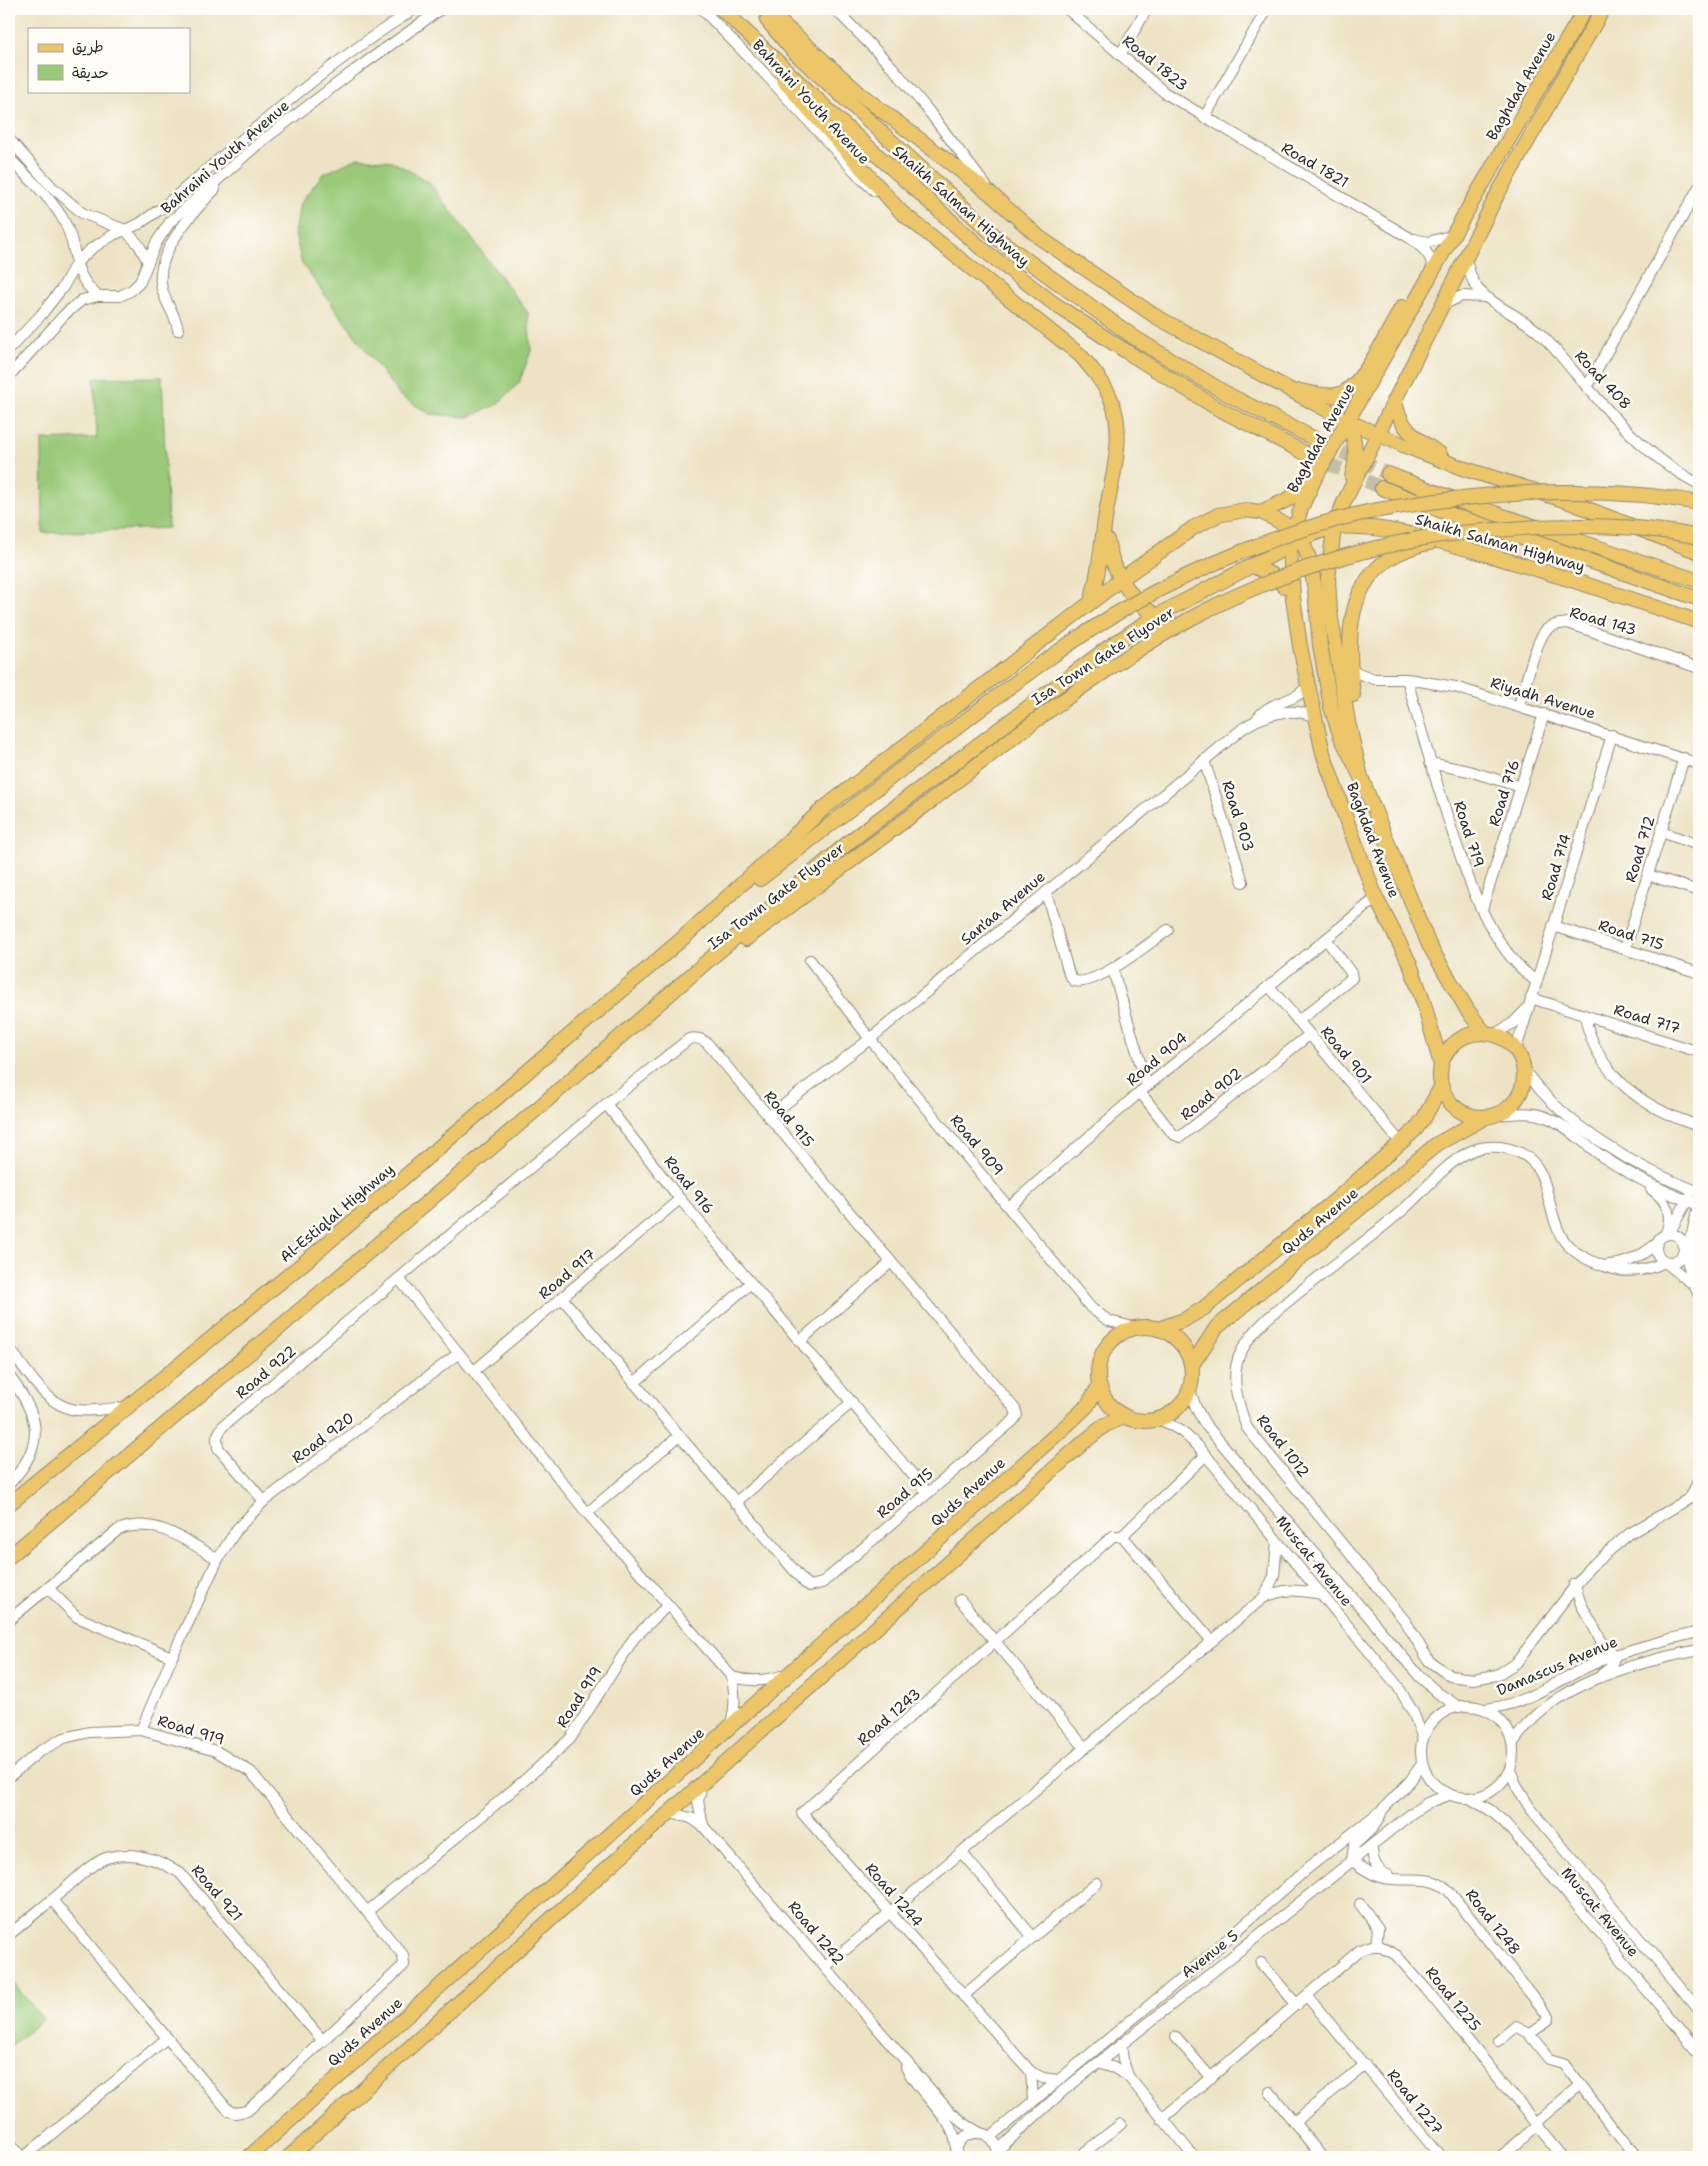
<svg xmlns="http://www.w3.org/2000/svg" width="1708" height="2166" font-family="'Shantell Sans','Playpen Sans Arabic',sans-serif">
	<style>
		.green { fill: #9aca79; stroke: #627a52 }
		.lines { fill: none; stroke-linecap: round; stroke-linejoin: round }
		.major-tunnel { stroke: #c6bea5; stroke-width: 14; stroke-dasharray: 14 7; stroke-linecap: butt }
		.minor-casing { stroke: #8c8778; stroke-width: 12 }
		.major-casing { stroke: #8c8778; stroke-width: 16 }
		.minor { stroke: #fff; stroke-width: 10 }
		.major { stroke: #ecc669; stroke-width: 14 }
		.major-bridge-casing { stroke: #8c8778; stroke-width: 16; stroke-linecap: butt }
		.major-bridge { stroke: #ecc669; stroke-width: 14 }
		.labels { text-anchor: middle; stroke-width: 5; stroke-linejoin: round; paint-order: stroke }
		.street-label { font-size: 15px; fill: #2b2b2b; stroke: #fdfcf7 }
	</style>
	<rect width="100%" height="100%" fill="#fdfcf7"/>
	<filter id="ink" filterUnits="userSpaceOnUse"><feTurbulence type="fractalNoise" baseFrequency=".02" numOctaves="2"/><feDisplacementMap in="SourceGraphic" scale="10" xChannelSelector="R" yChannelSelector="G"/><feConvolveMatrix kernelMatrix="1 2 1 2 8 2 1 2 1" color-interpolation-filters="sRGB"/></filter>
	<filter id="wash" filterUnits="userSpaceOnUse"><feTurbulence type="fractalNoise" baseFrequency=".0096" numOctaves="4" result="noise"/><feDisplacementMap in="SourceGraphic" scale="20" xChannelSelector="R" yChannelSelector="G"/><feGaussianBlur stdDeviation="1.12" result="paint"/><feColorMatrix in="noise" values="0 0 0 0 0 0 0 0 0 0 0 0 0 0 0 0 0 1.4 0 .05"/><feComposite in="paint" operator="in"/></filter>
	<g filter="url(#wash)">
		<rect width="100%" height="100%" fill="#ede3c4"/>
		<g class="green">
			<polygon points="358,158 392,161 429,182 528,313 531,351 519,383 497,405 468,417 430,414 399,395 302,264 295,234 300,203 323,174"/>
			<polygon points="162,377 168,528 43,533 42,440 97,438 94,378"/>
			<polygon points="13,1983 43,2019 9,2047 9,1986"/>
		</g>
	</g>
	<g filter="url(#ink)">
		<g class="lines">
			<g class="major-tunnel">
				<polyline points="1323,443 1388,474"/>
				<polyline points="1309,455 1382,488"/>
			</g>
			<g class="minor-casing">
				<g id="minor">
					<polyline points="702,9 766,75 861,178 875,191"/>
					<polyline points="835,9 893,68 927,109 986,186"/>
					<path d="M1067,9l98,84 245,145c13,10 22,16 23,33"/>
					<polyline points="1120,55 1147,9"/>
					<polyline points="1204,118 1267,9"/>
					<polyline points="9,139 52,187 82,213 125,230 139,245 148,262"/>
					<path d="M9,158c19,20 42,39 55,63 16,29 5,51 34,75"/>
					<polyline points="1414,239 1428,242 1454,235"/>
					<path d="M1466,258c2,11 5,22 12,31 13,16 42,27 59,42 14,12 26,28 38,42 36,42 74,86 124,111"/>
					<polyline points="1442,305 1462,296 1485,297"/>
					<path d="M178,330c-2,-17 -16,-30 -17,-47 -4,-33 33,-72 54,-94"/>
					<path d="M9,349l32,-34 22,-28 13,-24 15,-14 22,-14 26,-11 24,-17c82,-69 161,-142 252,-198"/>
					<polyline points="9,376 65,314 82,300 98,296 120,296 132,290 140,282 156,243 170,222 258,144 355,70 441,9"/>
					<polyline points="1587,387 1699,187"/>
					<polyline points="1350,670 1374,679 1407,679 1455,687 1699,764"/>
					<path d="M1407,679c12,45 25,89 39,133 18,56 40,133 90,169"/>
					<path d="M1519,705c6,-17 16,-63 27,-75 7,-6 14,-6 22,-7l131,45"/>
					<path d="M1257,719c13,-20 39,-15 51,-34"/>
					<polyline points="1204,760 1243,882"/>
					<polyline points="1430,763 1469,771 1521,787"/>
					<polyline points="1661,832 1699,845"/>
					<polyline points="1648,875 1699,891"/>
					<path d="M1046,892l23,82 5,7c22,6 75,-38 94,-51"/>
					<polyline points="1482,909 1544,714"/>
					<polyline points="1553,926 1699,973"/>
					<polyline points="1625,949 1684,758"/>
					<polyline points="810,960 870,1039 1091,1308 1109,1321 1137,1328"/>
					<polyline points="1113,970 1147,1086"/>
					<polyline points="1269,986 1401,1143"/>
					<polyline points="1531,998 1699,1052"/>
					<path d="M1585,1016c11,59 59,93 114,110"/>
					<polyline points="1297,1020 1305,1016 1352,978 1351,973 1326,939"/>
					<polyline points="1495,1034 1513,1023 1528,1008"/>
					<polyline points="1516,1049 1612,735"/>
					<path d="M1524,1070c41,56 111,98 175,122"/>
					<polyline points="1140,1092 1173,1134 1180,1137 1309,1035"/>
					<polyline points="606,1104 680,1199 928,1493"/>
					<path d="M1497,1115c14,-1 32,-4 46,1 22,7 41,28 60,41 30,20 62,36 96,48"/>
					<path d="M768,1117l102,-78 372,-310c22,-15 49,-23 73,-12"/>
					<path d="M1651,1189c16,11 23,27 14,46"/>
					<polyline points="1009,1207 1140,1092 1376,898"/>
					<polyline points="1671,1230 1689,1197"/>
					<circle cx="1670" cy="1248" r="14"/>
					<path d="M1608,1265c19,0 35,-10 49,-22"/>
					<polyline points="1691,1267 1695,1245 1699,1236"/>
					<polyline points="1691,1275 1684,1248 1692,1234 1699,1200"/>
					<path d="M400,1280l187,233 145,164c3,17 4,32 -2,49"/>
					<path d="M1699,1295l-5,-10 -29,-23c-19,9 -38,12 -58,5 -18,-6 -36,-14 -46,-31 -19,-35 -7,-82 -61,-89 -11,-1 -24,1 -33,6 -24,13 -42,37 -62,55 -33,29 -69,55 -103,82 -23,19 -47,35 -61,62 -12,23 -3,53 6,76l159,194 23,39 21,15 23,3 24,-4 19,-12 73,-95 40,-34 61,-36 9,-18"/>
					<polyline points="800,1341 891,1262"/>
					<path d="M9,1348c18,22 36,58 67,62 17,2 35,-2 51,-3"/>
					<polyline points="474,1371 680,1199"/>
					<path d="M9,1376c32,41 37,69 0,108"/>
					<polyline points="634,1383 751,1283"/>
					<polyline points="1190,1390 1196,1408 1205,1424 1420,1677 1438,1693 1459,1707"/>
					<polyline points="1160,1419 1181,1431 1198,1446 1397,1685 1413,1712 1423,1739"/>
					<path d="M264,1501l-46,-53 -1,-11 5,-10 384,-323 83,-65c7,-2 12,-1 18,4l308,366 2,6 -4,6 -191,162 -12,3 -5,-3 -243,-285"/>
					<polyline points="735,1503 852,1402"/>
					<polyline points="587,1513 679,1436"/>
					<polyline points="1121,1537 1206,1455"/>
					<polyline points="1574,1584 1581,1604 1602,1642 1615,1656 1610,1668 1602,1674"/>
					<polyline points="48,1588 77,1617 172,1657"/>
					<polyline points="1264,1597 1274,1576 1277,1541"/>
					<polyline points="960,1600 1085,1748"/>
					<path d="M9,1620l109,-90c37,-15 68,11 100,29"/>
					<polyline points="1597,1663 1597,1656 1602,1642"/>
					<path d="M732,1677c18,5 37,4 55,-3"/>
					<circle cx="1467" cy="1752" r="46"/>
					<path d="M1485,1709c45,-4 81,-36 122,-51 30,-11 62,-19 92,-26"/>
					<polyline points="141,1730 172,1657 218,1559 237,1529 264,1501 459,1353"/>
					<path d="M1513,1743c39,-60 120,-80 186,-93"/>
					<polyline points="1510,1770 1517,1787 1530,1808 1699,2010"/>
					<polyline points="9,1777 40,1751 64,1738 89,1732 141,1730 216,1751 251,1772 403,1955 404,1965 247,2111 235,2113 229,2111 167,2038 52,1900"/>
					<polyline points="702,1784 698,1801 703,1826"/>
					<polyline points="1471,1799 1490,1810 1504,1822 1574,1902 1699,2053"/>
					<polyline points="670,1813 691,1818 703,1826 948,2110 965,2124 980,2133"/>
					<path d="M1372,1846c0,13 3,24 16,29"/>
					<polyline points="962,1853 1033,1937"/>
					<path d="M1352,1861c9,6 18,13 28,16 23,7 48,-5 68,13l101,127 -1,4 -16,11 -1,5 18,22 14,4 73,94"/>
					<path d="M1352,1861l2,-16c12,-11 24,-19 28,-35"/>
					<polyline points="1360,1904 1378,1928 1376,1946"/>
					<polyline points="368,1911 527,1778 570,1739 634,1638 667,1606"/>
					<path d="M9,1935c19,-16 38,-31 57,-47 11,-10 26,-25 40,-30 26,-8 52,1 74,15l143,168"/>
					<polyline points="1261,1963 1297,2005"/>
					<path d="M825,1967l438,-369c23,-11 34,-8 58,-4"/>
					<polyline points="963,1996 1097,1883"/>
					<polyline points="1307,1996 1441,2157"/>
					<polyline points="1176,2037 1211,2078"/>
					<polyline points="1498,2041 1516,2026 1531,2034"/>
					<polyline points="1121,2044 1123,2060 1128,2076"/>
					<polyline points="1098,2063 1114,2068 1128,2076 1194,2157"/>
					<path d="M906,2067c11,25 52,55 50,81"/>
					<polyline points="1031,2072 1033,2100"/>
					<polyline points="1057,2080 1043,2078 1031,2072 802,1813 1113,1536 1119,1536 1124,1538 1212,1641"/>
					<polyline points="1270,2092 1322,2157"/>
					<polyline points="1162,2119 1360,1950 1372,1946 1380,1946 1396,1955 1426,1989 1563,2157"/>
					<polyline points="1294,2122 1365,2065"/>
					<polyline points="1535,2123 1580,2085"/>
					<polyline points="990,2137 1199,1964 1308,1868 1382,1810 1410,1781 1422,1764"/>
					<polyline points="9,2142 22,2157"/>
					<polyline points="998,2150 1063,2091 1412,1813 1427,1803 1449,1795"/>
					<polyline points="24,2157 167,2038"/>
					<path d="M956,2157c-2,-31 43,-33 42,0"/>
					<polyline points="1083,2157 1085,2152 1121,2124"/>
					<polyline points="1500,2157 1537,2126"/>
				</g>
			</g>
			<g class="major-casing">
				<g id="major">
					<polyline points="722,9 847,128 981,248 1056,305 1124,350 1217,408 1309,455"/>
					<polyline points="766,9 859,93 992,195 1040,238 1155,316 1347,421 1403,445 1462,468 1567,501 1699,552"/>
					<polyline points="767,20 793,51 998,239 1068,290 1135,338 1227,394 1319,441"/>
					<path d="M783,80l118,132 179,143c13,15 25,29 32,47 15,38 -4,87 -8,125 -3,26 -6,50 -13,75"/>
					<path d="M1299,391c13,2 26,6 38,4 26,-6 52,-66 65,-88"/>
					<path d="M1395,402c7,30 21,36 45,52"/>
					<path d="M1347,421c9,19 11,36 5,56"/>
					<polyline points="1388,474 1467,504 1699,581"/>
					<polyline points="1382,488 1460,518 1526,539 1699,599"/>
					<polyline points="1261,512 1289,499 1310,482"/>
					<path d="M1107,540c6,33 22,58 49,76"/>
					<polyline points="1253,566 1272,575 1284,586"/>
					<path d="M1353,695c-6,-53 -9,-113 44,-141 10,-5 22,-10 33,-11"/>
					<polyline points="760,879 899,771"/>
					<polyline points="746,939 931,801"/>
					<polyline points="1484,1032 1468,1011 1429,945 1361,777 1348,722 1330,612 1328,579 1334,527 1344,502 1497,195 1603,9"/>
					<circle cx="1482" cy="1075" r="42"/>
					<polyline points="1441,1065 1424,1004 1410,964 1376,898 1345,816 1323,753 1308,685 1300,646 1293,598 1290,546 1301,508 1315,478 1465,214 1585,9"/>
					<circle cx="1145" cy="1374" r="47"/>
					<polyline points="1158,1329 1184,1320 1204,1308 1333,1202 1415,1130 1424,1118 1441,1087"/>
					<polyline points="1192,1365 1216,1328 1437,1144 1484,1118"/>
					<polyline points="9,1504 317,1252 682,939 824,808 1120,580 1193,528 1218,515 1245,510 1261,512 1294,529 1302,540 1310,561 1315,590 1320,645 1331,707 1341,737 1361,777"/>
					<path d="M9,1557l528,-448 174,-151 143,-120 252,-189 50,-33 154,-81c8,-3 17,-7 25,-8 47,-3 98,12 143,25 74,21 148,45 221,70"/>
					<polyline points="249,2157 1068,1424 1087,1406 1099,1386"/>
					<polyline points="289,2157 604,1871 1084,1442 1105,1425 1124,1417"/>
				</g>
			</g>
			<use href="#minor" class="minor"/>
			<use href="#major" class="major"/>
			<g class="major-bridge-casing">
				<g id="major-bridge">
					<path d="M899,771c76,-56 150,-119 232,-166 67,-38 153,-74 228,-91 25,-6 52,-9 78,-13 87,-11 175,-14 262,2"/>
					<path d="M931,801c83,-65 167,-131 259,-182 75,-41 160,-68 244,-83 21,-3 42,-4 63,-6 66,-6 137,-7 202,7"/>
				</g>
			</g>
			<use href="#major-bridge" class="major-bridge"/>
		</g>
	</g>
	<g class="labels">
		<g class="street-label">
			<text transform="translate(1155 63) rotate(39)" y="5">Road 1823</text>
			<text transform="translate(1521 86) rotate(-60)" y="5">Baghdad Avenue</text>
			<text transform="translate(811 102) rotate(47)" y="5">Bahraini Youth Avenue</text>
			<text transform="translate(225 157) rotate(-41)" y="5">Bahraini Youth Avenue</text>
			<text transform="translate(1315 165) rotate(30)" y="5">Road 1821</text>
			<text transform="translate(961 206) rotate(41)" y="5">Shaikh Salman Highway</text>
			<text transform="translate(1603 380) rotate(47)" y="5">Road 408</text>
			<text transform="translate(1321 438) rotate(-61)" y="5">Baghdad Avenue</text>
			<text transform="translate(1500 543) rotate(16)" y="5">Shaikh Salman Highway</text>
			<text transform="translate(1603 621) rotate(16)" y="5">Road 143</text>
			<text transform="translate(1103 656) rotate(-33)" y="5">Isa Town Gate Flyover</text>
			<text transform="translate(1543 698) rotate(17)" y="5">Riyadh Avenue</text>
			<text transform="translate(1504 793) rotate(-72)" y="5">Road 716</text>
			<text transform="translate(1238 816) rotate(72)" y="5">Road 903</text>
			<text transform="translate(1469 834) rotate(72)" y="5">Road 719</text>
			<text transform="translate(1373 840) rotate(69)" y="5">Baghdad Avenue</text>
			<text transform="translate(1640 849) rotate(-73)" y="5">Road 712</text>
			<text transform="translate(1556 867) rotate(-73)" y="5">Road 714</text>
			<text transform="translate(776 896) rotate(-37)" y="5">Isa Town Gate Flyover</text>
			<text transform="translate(1003 908) rotate(-40)" y="5">San'aa Avenue</text>
			<text transform="translate(1631 935) rotate(18)" y="5">Road 715</text>
			<text transform="translate(1647 1019) rotate(17)" y="5">Road 717</text>
			<text transform="translate(1346 1055) rotate(50)" y="5">Road 901</text>
			<text transform="translate(1157 1059) rotate(-40)" y="5">Road 904</text>
			<text transform="translate(1211 1094) rotate(-39)" y="5">Road 902</text>
			<text transform="translate(789 1119) rotate(50)" y="5">Road 915</text>
			<text transform="translate(977 1145) rotate(50)" y="5">Road 909</text>
			<text transform="translate(689 1185) rotate(51)" y="5">Road 916</text>
			<text transform="translate(337 1213) rotate(-40)" y="5">Al-Estiqlal Highway</text>
			<text transform="translate(1320 1221) rotate(-40)" y="5">Quds Avenue</text>
			<text transform="translate(567 1274) rotate(-40)" y="5">Road 917</text>
			<text transform="translate(266 1372) rotate(-40)" y="5">Road 922</text>
			<text transform="translate(323 1438) rotate(-37)" y="5">Road 920</text>
			<text transform="translate(1283 1446) rotate(52)" y="5">Road 1012</text>
			<text transform="translate(968 1492) rotate(-42)" y="5">Quds Avenue</text>
			<text transform="translate(905 1493) rotate(-40)" y="5">Road 915</text>
			<text transform="translate(1314 1561) rotate(51)" y="5">Muscat Avenue</text>
			<text transform="translate(1557 1666) rotate(-23)" y="5">Damascus Avenue</text>
			<text transform="translate(579 1697) rotate(-57)" y="5">Road 919</text>
			<text transform="translate(889 1717) rotate(-41)" y="5">Road 1243</text>
			<text transform="translate(191 1730) rotate(17)" y="5">Road 919</text>
			<text transform="translate(667 1762) rotate(-42)" y="5">Quds Avenue</text>
			<text transform="translate(217 1893) rotate(49)" y="5">Road 921</text>
			<text transform="translate(894 1895) rotate(49)" y="5">Road 1244</text>
			<text transform="translate(1600 1912) rotate(50)" y="5">Muscat Avenue</text>
			<text transform="translate(1493 1922) rotate(52)" y="5">Road 1248</text>
			<text transform="translate(816 1933) rotate(50)" y="5">Road 1242</text>
			<text transform="translate(1210 1954) rotate(-38)" y="5">Avenue 5</text>
			<text transform="translate(1453 1999) rotate(51)" y="5">Road 1225</text>
			<text transform="translate(365 2032) rotate(-42)" y="5">Quds Avenue</text>
			<text transform="translate(1415 2102) rotate(51)" y="5">Road 1227</text>
		</g>
	</g>
	<rect width="1708" height="2166" fill="none" stroke="#fdfcf7" stroke-width="30"/>
	<rect x="28" y="28" width="162" height="65" fill="#fdfcf7" stroke="#a9a8a5"/>
	<rect x="38" y="44" width="25" height="8" fill="#ecc669" stroke="#a9a8a5"/>
	<text x="72" y="52" font-size="15" fill="#2b2b2b">طريق</text>
	<rect x="38" y="65" width="25" height="15" fill="#9aca79" stroke="#a9a8a5"/>
	<text x="72" y="78" font-size="15" fill="#2b2b2b">حديقة</text>
</svg>
